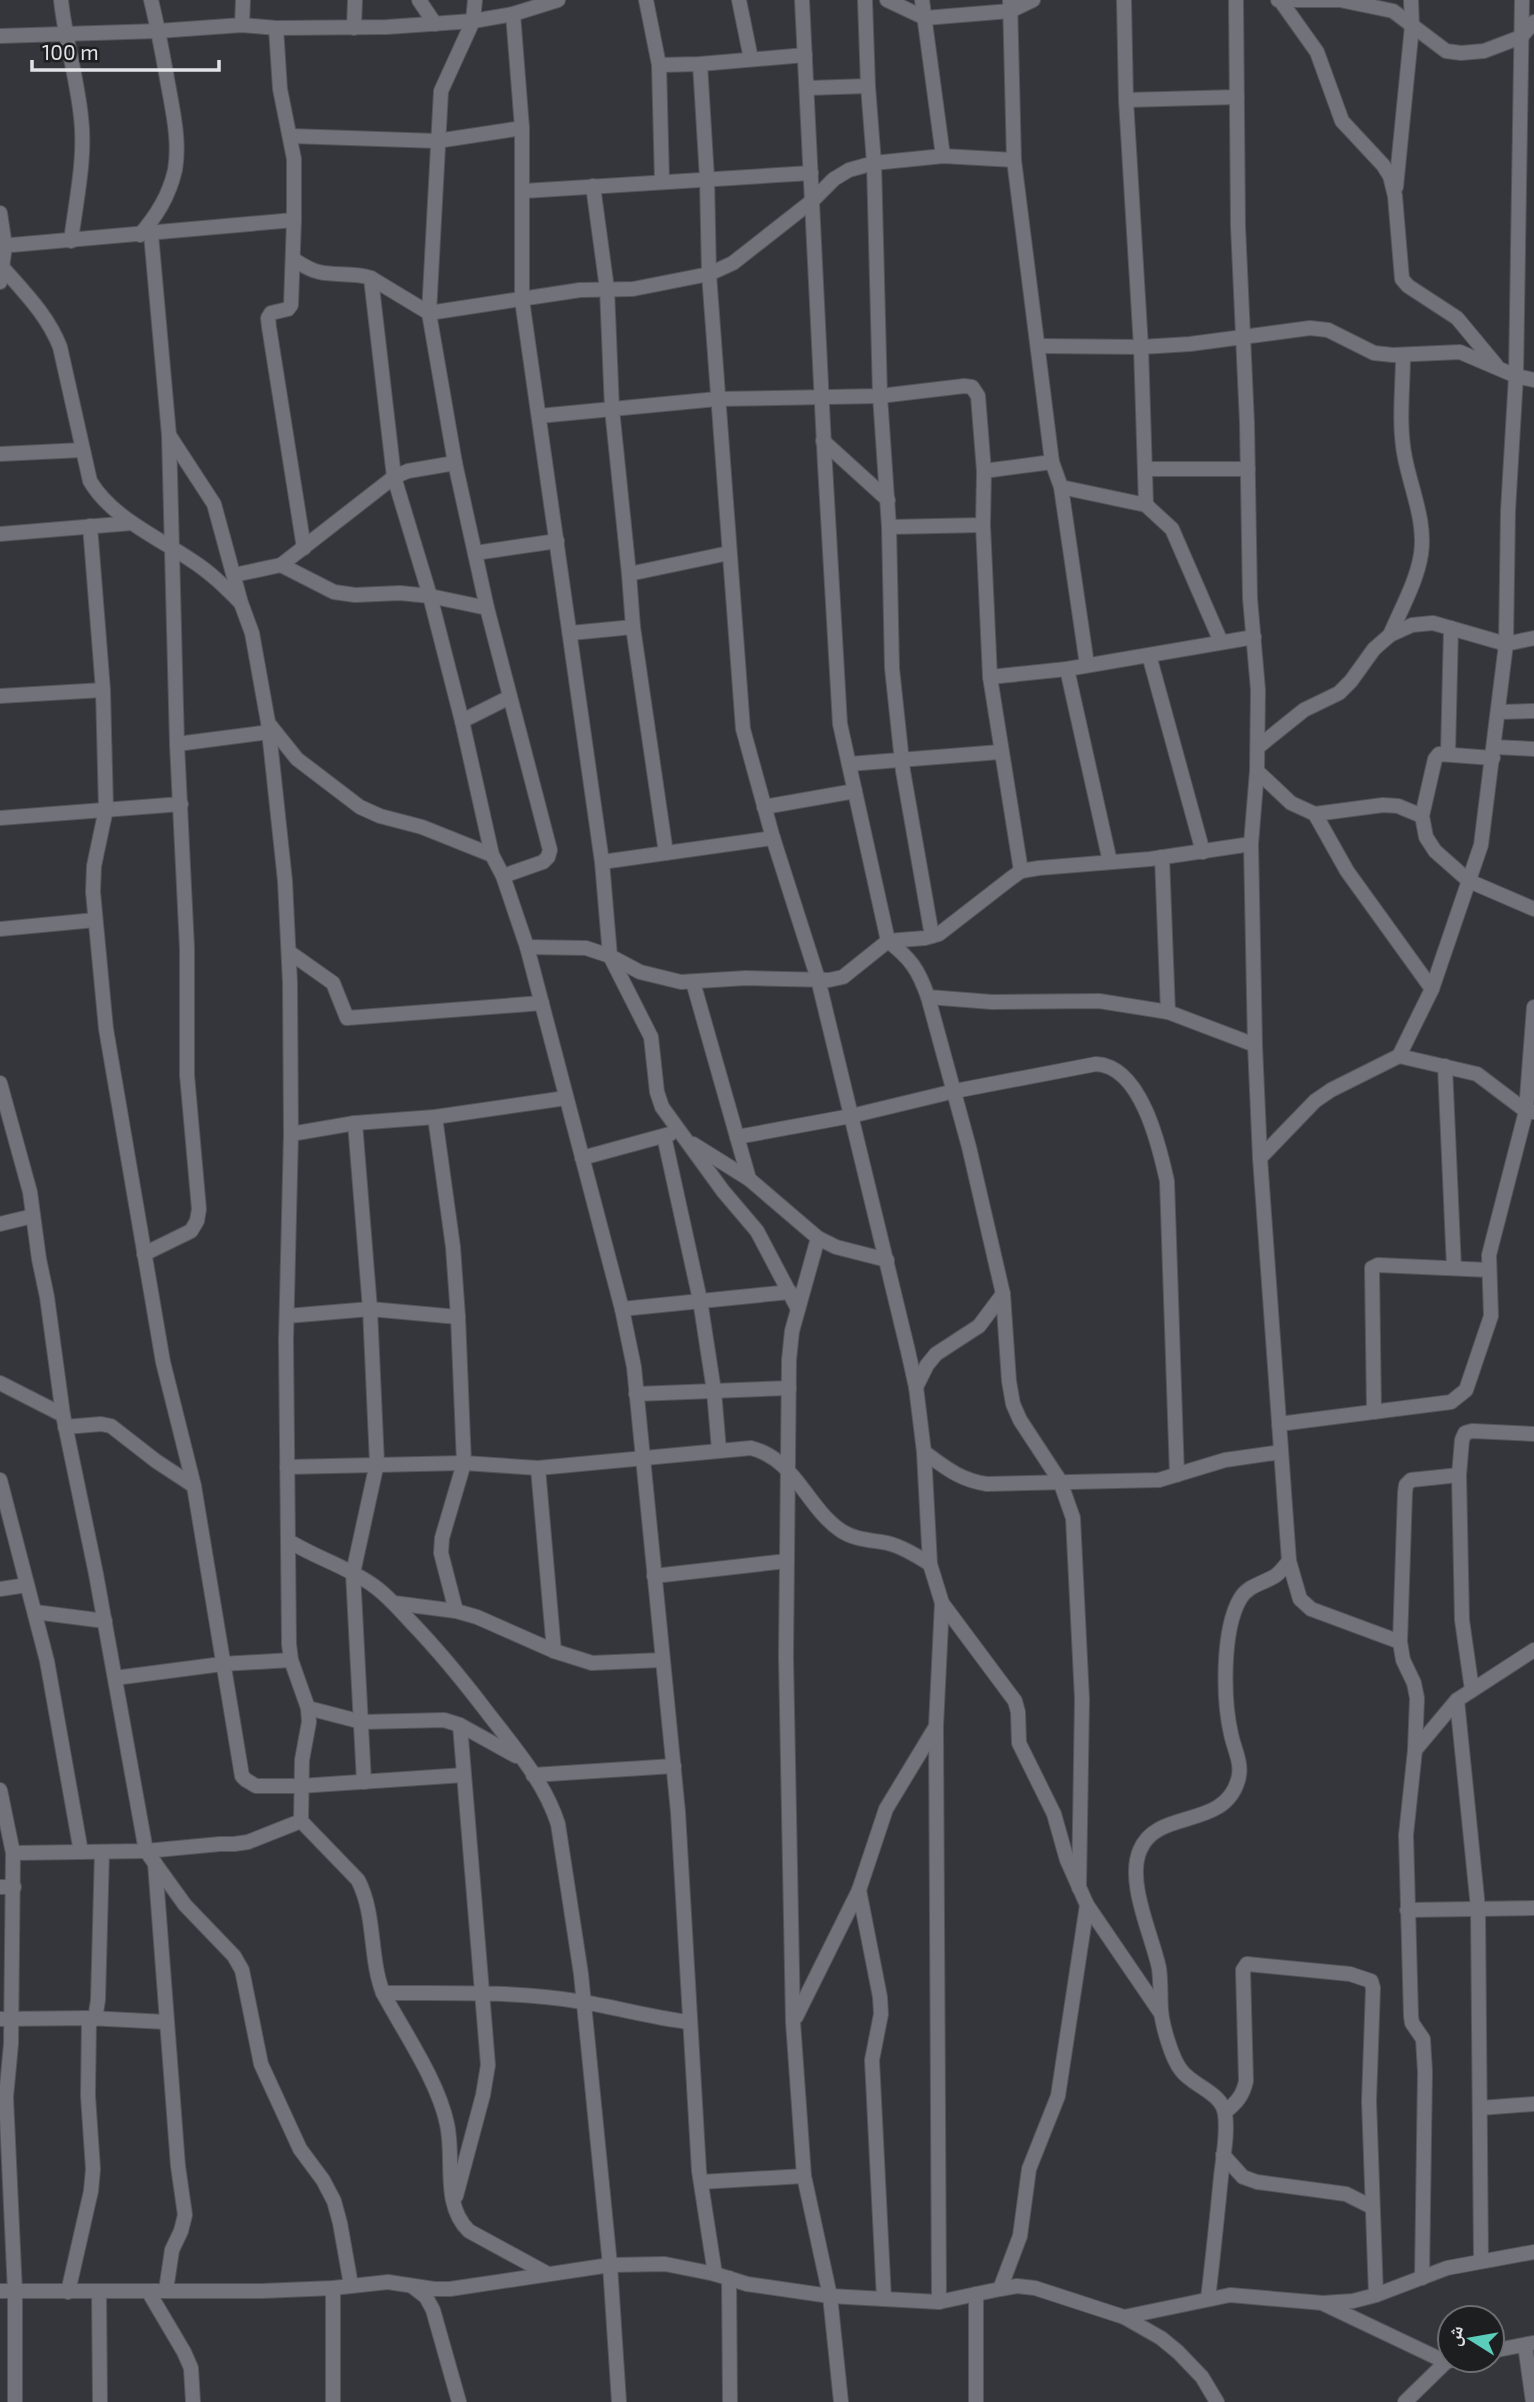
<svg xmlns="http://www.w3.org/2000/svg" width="1534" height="2402" font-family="'Exo 2','Noto Naskh Arabic',sans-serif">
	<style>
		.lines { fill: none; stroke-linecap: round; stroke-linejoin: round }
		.minor-casing { stroke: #54555a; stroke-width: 16 }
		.minor { stroke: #72737a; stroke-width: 14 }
	</style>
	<rect width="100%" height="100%" fill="#35363c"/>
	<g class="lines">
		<g class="minor-casing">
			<g id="minor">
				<path d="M61,0c4,39 16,78 20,117 5,40 -5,83 -10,124"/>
				<polyline points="419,0 435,24"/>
				<polyline points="475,0 473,21 441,91 429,313 455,463 487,608 550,850 548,857 543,862 503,876"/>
				<polyline points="646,0 659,65 662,181"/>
				<polyline points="739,0 751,59"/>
				<path d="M802,0l23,465 15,259 48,217c23,18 30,28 40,56l41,150 34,147 6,87 4,23 7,16 40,61 13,37 9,181 -3,189"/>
				<polyline points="865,0 868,86 874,163 880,396 889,527 892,668 903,771 932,936"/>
				<polyline points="887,0 925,18 1010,11 1033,0"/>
				<polyline points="922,0 943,156"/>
				<polyline points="1010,0 1014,160 1052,462 1061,487 1087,665"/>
				<polyline points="1124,0 1126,100 1141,347 1146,505"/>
				<polyline points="1236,0 1238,226 1247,423 1250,598 1258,690 1257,771 1251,844 1255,1045 1260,1158 1289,1561 1300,1599 1311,1609 1400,1642"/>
				<polyline points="1278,0 1340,0 1393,11 1446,51 1461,53 1484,51 1521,37 1534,22"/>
				<polyline points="1280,0 1317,52 1342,121 1383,165 1390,176 1395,196 1402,279 1408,286 1457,318 1496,365"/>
				<polyline points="513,14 522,128 522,300 602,862 610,956 651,1037 657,1092 662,1107 723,1191 757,1231 798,1309"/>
				<polyline points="242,25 243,0"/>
				<polyline points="276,28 280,89 294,159 294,220 291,305 288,309 271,313 268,318 269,327 304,548"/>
				<polyline points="354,28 355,0"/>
				<polyline points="0,36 158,31 242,25 276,28 387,27 473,21 513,14 558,0"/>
				<polyline points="700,64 707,178 709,274 743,729 773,838 818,979 908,1351 916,1387 924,1452 930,1564 942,1603 936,1726 939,2302"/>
				<polyline points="659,65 700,64 805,55"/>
				<polyline points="808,88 868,86"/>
				<polyline points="1126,100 1237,97"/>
				<polyline points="291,136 437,141 522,128"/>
				<polyline points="593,186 607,289 612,409 629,574 633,627 666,853"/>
				<polyline points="1396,187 1412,26 1411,0"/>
				<polyline points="524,191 811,173"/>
				<polyline points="0,213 5,246 0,282"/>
				<path d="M140,235c17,-20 29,-39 35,-65 5,-28 -2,-58 -7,-86 -5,-28 -10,-56 -17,-84"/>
				<polyline points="0,246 294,220"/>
				<path d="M293,259c8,5 16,11 26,13 17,4 35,0 52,6l58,35 151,-23 53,-1 76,-15 24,-11 79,-62 22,-22 15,-9 25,-7 69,-7 71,4"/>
				<path d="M3,268c22,25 45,48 57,79l30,134c21,36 67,56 101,79 19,12 34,27 49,42"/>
				<polyline points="371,278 394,477 430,596 462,721 492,855 503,876 527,947 622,1309 634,1367 678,1812 699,2171 715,2274"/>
				<polyline points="1039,346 1141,347 1190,344 1310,328 1328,330 1374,353 1393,355 1460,352 1516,376 1534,380"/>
				<polyline points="539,416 717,399 880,396 964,386 972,387 978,396 984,471 983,525 990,677 1021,871"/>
				<path d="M169,435l45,69 27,99 11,30 16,89 17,159 5,102 1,151 -5,206 3,304 2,16 17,48 1,14 -7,38 -1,61 57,59c18,35 11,77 25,113 21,39 55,88 64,131 8,35 -6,80 22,107l79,43"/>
				<polyline points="823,441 888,500"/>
				<polyline points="0,454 82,450"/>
				<polyline points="1146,469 1248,469"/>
				<polyline points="984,471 1052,462"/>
				<polyline points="1061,487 1146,505 1172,529 1221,642"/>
				<polyline points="90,526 103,690 106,809 94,866 93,892 106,1029 163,1362 194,1486 242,1776 246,1780 256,1786 300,1786 464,1775"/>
				<polyline points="889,527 983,525"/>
				<polyline points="0,534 132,523"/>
				<polyline points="475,553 557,541"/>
				<polyline points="281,565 334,592 355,595 400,593 430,596 487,608"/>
				<polyline points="629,574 729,553"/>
				<polyline points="234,575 281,565 394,477 408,471 455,463"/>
				<polyline points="571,633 633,627"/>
				<path d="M1390,635c11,-26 27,-54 31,-81 5,-32 -10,-65 -16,-96 -7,-33 -2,-70 -2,-103"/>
				<polyline points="1149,655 1203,852"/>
				<polyline points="1067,669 1110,862"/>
				<polyline points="990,677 1067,669 1254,637"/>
				<polyline points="0,696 103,690"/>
				<polyline points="1499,712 1534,711"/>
				<polyline points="462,721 510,697"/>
				<polyline points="269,724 297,759 360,807 380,816 422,827 492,855"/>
				<polyline points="177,744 269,732"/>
				<polyline points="1258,747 1304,710 1339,693 1351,681 1374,649 1390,635 1412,625 1433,623 1506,644 1534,638"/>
				<polyline points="1494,747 1534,749"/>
				<polyline points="1448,753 1451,628"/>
				<polyline points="1493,758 1439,754 1435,759 1422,816 1426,837 1435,851 1469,881 1534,909"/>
				<polyline points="849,764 1000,752"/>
				<polyline points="1257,771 1291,803 1315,814 1383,805 1398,806 1422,816"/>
				<polyline points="764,807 855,791"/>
				<polyline points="1315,814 1347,871 1432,989"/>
				<polyline points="0,818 181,804"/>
				<polyline points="1162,857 1168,1012"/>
				<polyline points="602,862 773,838"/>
				<polyline points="0,929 95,920"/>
				<polyline points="527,947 586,948 610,956 640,972 681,982 746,978 829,980 843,977 888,941 925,938 939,934 1010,879 1021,871 1039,868 1150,859 1251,844"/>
				<polyline points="289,952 333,983 347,1018 542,1003"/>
				<polyline points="693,982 749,1179"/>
				<polyline points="928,997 992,1002 1099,1001 1168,1012 1255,1045"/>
				<polyline points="1399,1056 1477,1074 1526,1111 1533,1112"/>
				<polyline points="1445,1066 1454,1268"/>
				<polyline points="0,1083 30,1192 39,1259 47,1297 63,1415 96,1574 146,1851 185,1905 234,1956 242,1970 261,2064 300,2149 323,2180 334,2201 340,2223 351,2285"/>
				<polyline points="435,1117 453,1247 458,1317 464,1463 442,1538 441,1553 456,1611"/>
				<polyline points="355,1123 370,1309 377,1463 353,1573 364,1782"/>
				<polyline points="291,1134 355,1123 435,1117 566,1098"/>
				<polyline points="664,1136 700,1300 714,1391 719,1450"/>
				<path d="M737,1137l114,-21 104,-25 141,-27c45,2 63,81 71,117l10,294"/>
				<polyline points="693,1144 749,1179 818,1238 836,1247 887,1260"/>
				<polyline points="582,1158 670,1134"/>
				<polyline points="1260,1158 1315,1101 1331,1090 1399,1056 1432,989 1481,845 1506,644 1508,511 1516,376 1522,0"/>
				<polyline points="0,1224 33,1216"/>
				<polyline points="818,1238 792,1331 789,1360 786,1657 793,2022 804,2176 830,2296 841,2402"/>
				<polyline points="144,1254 191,1231 197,1221 199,1209 187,1075 187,948 177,744 169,435 151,234"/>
				<polyline points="622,1309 790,1292"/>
				<polyline points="287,1316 370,1309 458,1317"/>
				<polyline points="0,1383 63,1415"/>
				<polyline points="916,1387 927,1365 936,1354 979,1326 1003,1294"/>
				<polyline points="636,1394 789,1388"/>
				<polyline points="1374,1412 1372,1268 1378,1265 1489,1270"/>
				<polyline points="1279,1424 1451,1402 1466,1390 1491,1316 1489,1255 1526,1111 1534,1007"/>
				<polyline points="65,1427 101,1424 111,1426 156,1461 194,1486"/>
				<path d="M924,1452c22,16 36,28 63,32l172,-4 66,-20 56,-8"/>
				<path d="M287,1467l177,-4 74,5 213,-20c44,11 55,58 89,82 14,10 32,10 47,13 16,4 30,13 43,21"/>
				<polyline points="538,1468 554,1651"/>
				<polyline points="0,1480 47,1661 81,1852"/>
				<path d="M289,1541c27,17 59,26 85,45 14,10 26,24 38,37 26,27 49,55 72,85 28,37 60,72 74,116l23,150 29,291 9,137"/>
				<polyline points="654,1576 787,1561"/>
				<polyline points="0,1589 27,1585"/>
				<polyline points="394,1603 456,1611 477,1617 554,1651 592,1663 662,1660"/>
				<polyline points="942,1603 1015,1701 1018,1712 1019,1743 1054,1814 1067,1860 1087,1905 1160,2012"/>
				<polyline points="35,1612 105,1621"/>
				<polyline points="115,1678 222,1664 291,1660"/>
				<polyline points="1472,1690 1462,1620 1459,1475 1462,1440 1465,1433 1472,1431 1534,1434"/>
				<polyline points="1457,1700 1478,1908 1481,2260"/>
				<polyline points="308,1708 362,1722 444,1720 460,1725 516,1756"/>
				<polyline points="1415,1750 1457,1700 1534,1650"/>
				<polyline points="533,1775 674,1766"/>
				<polyline points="0,1790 13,1853 11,2044 6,2097 15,2292 15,2402"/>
				<polyline points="13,1853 146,1851 220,1844 234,1844 248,1842 301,1821"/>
				<polyline points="155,1863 178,2166 185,2215 181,2231 172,2250 166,2290"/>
				<polyline points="0,1887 14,1887"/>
				<polyline points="859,1890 880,1997 881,2014 872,2060 884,2299"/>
				<polyline points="1407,1910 1534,1908"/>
				<path d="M383,1993c67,0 135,-2 200,9 36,6 70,16 106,20"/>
				<polyline points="796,2017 859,1890 886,1809 935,1728"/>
				<polyline points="0,2019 89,2018 166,2022"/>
				<polyline points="95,2019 98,2000 102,1852"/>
				<polyline points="1480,2108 1534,2104"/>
				<path d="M1225,2112c11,-9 18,-16 21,-31l-3,-111 4,-6 103,10 21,7 2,7 -4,113 7,194"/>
				<polyline points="1223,2155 1243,2177 1257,2182 1346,2194 1372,2207"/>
				<polyline points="701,2182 804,2176"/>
				<polyline points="456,2196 483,2095 488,2065 460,1725"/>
				<polyline points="729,2278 730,2402"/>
				<polyline points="1422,2278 1425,2072 1423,2039 1412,2023 1411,2016 1406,1835 1415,1750 1417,1698 1414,1683 1403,1660 1400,1642 1405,1493 1406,1485 1411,1480 1459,1475"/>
				<polyline points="412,2286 426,2297 433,2310 459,2402"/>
				<polyline points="1000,2289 1020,2236 1029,2169 1058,2096 1087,1905"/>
				<polyline points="0,2291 262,2291 333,2288 388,2282 434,2289 450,2289 610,2265 665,2264 715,2274 747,2284 830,2296 939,2302 1000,2289 1017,2286 1035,2288 1124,2317 1161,2338 1178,2352 1202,2377 1217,2402"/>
				<polyline points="99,2291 100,2402"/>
				<polyline points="148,2291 184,2352 191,2368 193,2402"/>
				<polyline points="68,2292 91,2191 93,2169 88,2096 89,2018"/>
				<polyline points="976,2294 976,2402"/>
				<path d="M1208,2298c5,-40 9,-81 13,-121 2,-20 7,-44 4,-63 -3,-22 -33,-28 -44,-44 -9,-11 -19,-45 -20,-60 -1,-14 0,-28 -2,-42 -7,-33 -33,-86 -19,-118 17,-42 84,-20 98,-70 5,-16 -4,-31 -7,-46 -8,-35 -9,-104 9,-135 8,-14 22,-15 35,-23 5,-3 10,-10 14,-15"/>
				<polyline points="1324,2304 1446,2362"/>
				<polyline points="1124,2317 1230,2295 1323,2303 1353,2301 1376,2295 1447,2268 1534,2252"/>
				<polyline points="1525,2345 1533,2402"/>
				<polyline points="1492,2351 1533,2343"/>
				<polyline points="333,2402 333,2288"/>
				<polyline points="1405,2402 1446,2362 1452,2360"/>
			</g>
		</g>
		<use href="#minor" class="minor"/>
	</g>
	<g transform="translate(1471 2339) rotate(281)"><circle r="33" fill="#1d1e20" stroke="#6c6d70" stroke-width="2"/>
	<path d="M0-5L12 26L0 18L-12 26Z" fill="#5bcebb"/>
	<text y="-10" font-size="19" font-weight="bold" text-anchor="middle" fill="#e2e3e7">ش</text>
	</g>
	<path d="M32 60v10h187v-10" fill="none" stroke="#e2e3e7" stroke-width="3.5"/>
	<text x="42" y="60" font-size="21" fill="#e2e3e7" stroke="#1d1e20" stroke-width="5" paint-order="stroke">100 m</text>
</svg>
